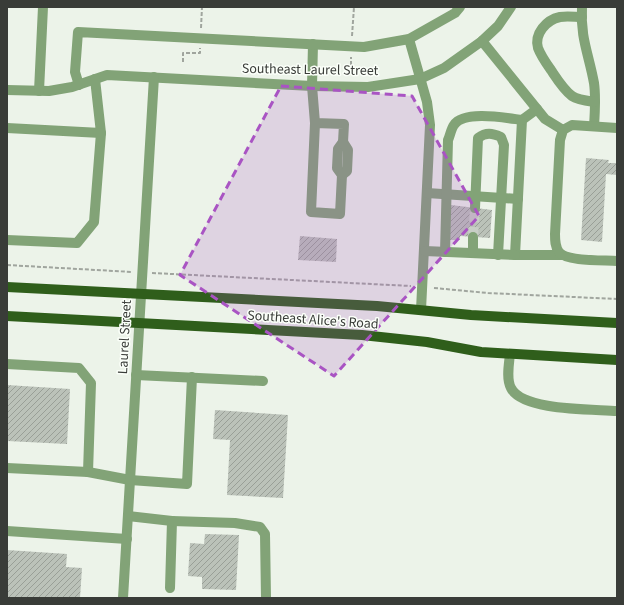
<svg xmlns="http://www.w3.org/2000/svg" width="624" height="605" font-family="'Source Sans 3',sans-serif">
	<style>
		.building { fill: url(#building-hatch) }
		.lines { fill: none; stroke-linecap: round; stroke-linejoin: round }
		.minor-tunnel { stroke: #c8cec6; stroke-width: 10; stroke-dasharray: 10 5; stroke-linecap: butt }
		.path { stroke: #a0a59e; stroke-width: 2; stroke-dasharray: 4 2; stroke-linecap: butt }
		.minor { stroke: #82a377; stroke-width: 10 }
		.major { stroke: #2f5e1b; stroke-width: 10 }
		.marked { fill: #a954c3; fill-opacity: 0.2; stroke: #a954c3; stroke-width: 3; stroke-dasharray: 8 5; stroke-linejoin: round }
		.labels { text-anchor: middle; stroke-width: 3; stroke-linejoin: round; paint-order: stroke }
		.street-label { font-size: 14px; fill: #393c38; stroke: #fbfff9 }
	</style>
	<defs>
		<pattern id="building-hatch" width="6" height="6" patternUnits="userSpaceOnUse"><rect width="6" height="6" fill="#bbc2b9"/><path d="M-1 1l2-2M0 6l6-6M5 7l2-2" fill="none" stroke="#999f97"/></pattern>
	</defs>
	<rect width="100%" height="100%" fill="#ecf3e9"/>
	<g class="building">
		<polygon points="586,158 609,160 608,163 617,163 617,175 606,174 602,242 581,240"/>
		<polygon points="451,205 492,210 490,238 460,236 460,240 449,240"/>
		<polygon points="300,236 337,239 336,262 298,260"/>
		<polygon points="7,385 70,389 67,444 7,441"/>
		<polygon points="215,410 288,415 283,498 227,495 230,440 213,439"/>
		<polygon points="205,534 239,535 236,590 202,589 202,577 188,576 190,543 204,544"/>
		<polygon points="7,550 67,554 66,567 82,568 80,598 7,598"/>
	</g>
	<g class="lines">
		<polyline class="minor-tunnel" points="473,237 475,208"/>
		<g class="path">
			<polyline points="201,28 202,7"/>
			<polyline points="352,36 354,7"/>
			<polyline points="183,62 183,53 200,53 200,48"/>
			<polyline points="351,71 351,57"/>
			<polyline points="7,265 132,272"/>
			<polyline points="152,273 411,286"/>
			<polyline points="434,288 488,293 617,299"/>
		</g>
		<g class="minor">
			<path d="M582,7c-2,30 7,48 12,76 2,14 1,28 0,43"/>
			<path d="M582,17c-7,0 -15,-1 -22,0 -14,3 -26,17 -22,31 3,8 8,15 13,22 6,9 12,19 21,26 6,4 16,5 23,6"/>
			<polyline points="409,39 427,102 430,125 421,310"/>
			<polyline points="482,41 545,119 563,130"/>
			<polyline points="313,44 312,86 315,123 311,212 340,214 342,175 337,168 338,149 343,142 344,124 315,123"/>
			<polyline points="79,85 75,72 78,32 364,47 409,39 455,13 460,7"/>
			<polyline points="7,90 49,91 72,87 107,75 312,86 368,87 420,79 444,68 482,41 498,26 511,7"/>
			<polyline points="39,91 43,7"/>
			<polyline points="537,109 522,120 515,255 562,255"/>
			<polyline points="7,128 101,133 95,79"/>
			<path d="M617,128l-45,-3 -9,5 -3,10 -5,94c0,6 0,13 4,18 8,10 45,8 58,9"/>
			<polyline points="342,175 347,171 348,150 343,142"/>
			<polyline points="427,193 518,199"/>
			<path d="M475,208l3,-70c8,-6 14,-5 23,-1l3,8 -6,110"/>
			<polyline points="7,240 77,243 94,222 101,133"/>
			<polyline points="425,251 515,255"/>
			<path d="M445,252l3,-112c2,-4 3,-11 6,-15 10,-15 52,-7 68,-5"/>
			<polyline points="473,253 473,237"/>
			<path d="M510,354c-1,10 -4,25 1,34 11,23 82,21 106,23"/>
			<polyline points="7,364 79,368 91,383 88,472"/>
			<polyline points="136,375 263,381"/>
			<polyline points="7,468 88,472 130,480 187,484 192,377"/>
			<polyline points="128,516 172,521 170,588"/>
			<polyline points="172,521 235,523 260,527 265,534 266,598"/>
			<polyline points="7,531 127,539"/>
			<polyline points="123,598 154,77"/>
		</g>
		<g class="major">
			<polyline points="7,287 377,306 471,315 617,323"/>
			<polyline points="7,316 362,335 427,342 481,352 617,360"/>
		</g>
	</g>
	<path class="marked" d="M281,86l131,10 67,120 -145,160 -154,-101z"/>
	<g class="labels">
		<g class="street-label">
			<text transform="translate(310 69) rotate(1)" y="5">Southeast Laurel Street</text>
			<text transform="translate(313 319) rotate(4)" y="5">Southeast Alice's Road</text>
			<text transform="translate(124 337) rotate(-87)" y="5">Laurel Street</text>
		</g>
	</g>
	<rect width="624" height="605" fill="none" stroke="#393c38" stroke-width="16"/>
</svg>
